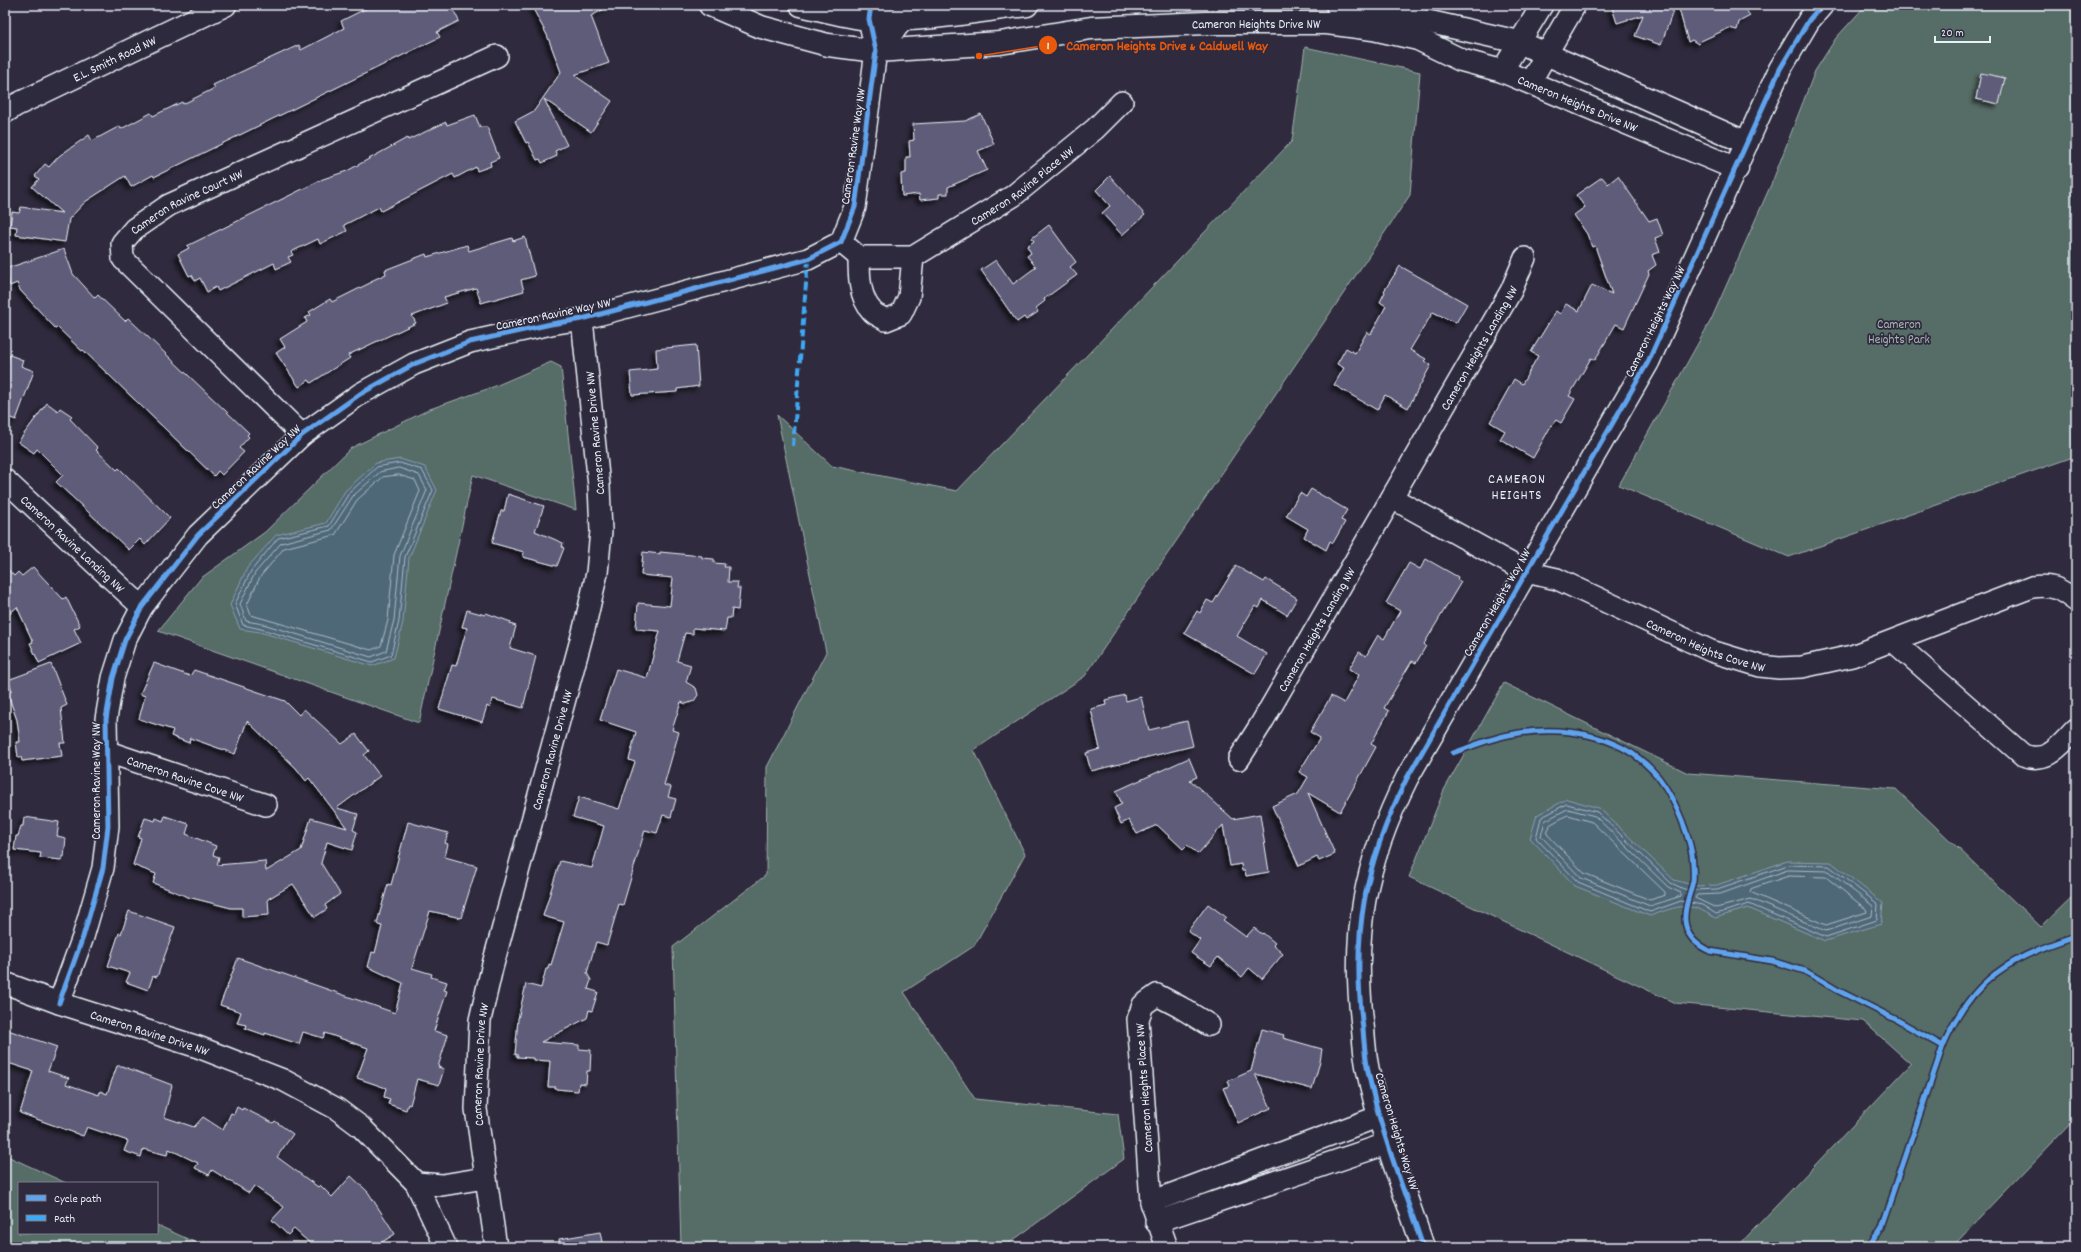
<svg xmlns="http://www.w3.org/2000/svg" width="2081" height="1252" font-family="Dekko,sans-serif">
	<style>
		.green { fill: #576c66; stroke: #a0aeaf }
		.water { fill: #4f6878; stroke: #8c9fab }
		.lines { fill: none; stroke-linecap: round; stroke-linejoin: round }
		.shore { stroke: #abbac5; stroke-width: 1 }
		.building { fill: #5f5b79; stroke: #e8f1f8; filter: url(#shadow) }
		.street-casing { stroke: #e8f1f8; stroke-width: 24 }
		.secondary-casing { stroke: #e8f1f8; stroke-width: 25 }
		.street { stroke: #2f2a3d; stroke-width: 21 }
		.secondary { stroke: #2f2a3d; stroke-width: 22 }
		.quiet { stroke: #3fa9f5; stroke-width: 4; stroke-dasharray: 8 4; stroke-linecap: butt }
		.cycleway-casing { stroke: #2f2a3d; stroke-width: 8 }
		.cycleway { stroke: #60a3ed; stroke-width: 5 }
		.labels { text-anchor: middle; stroke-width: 3.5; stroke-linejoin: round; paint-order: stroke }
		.street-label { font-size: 13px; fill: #e8f1f8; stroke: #2f2a3d }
		.park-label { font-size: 13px; fill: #a7b5b6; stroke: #2f2a3d }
		.neighbourhood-label { font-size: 14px; letter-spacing: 1px; fill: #e8f1f8; stroke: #2f2a3d }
		.leader { fill: none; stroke: #e8590c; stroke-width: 1.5 }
		.callout-dot { fill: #e8590c; stroke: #2f2a3d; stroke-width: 1.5 }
		.mark-label { font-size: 12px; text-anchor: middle; font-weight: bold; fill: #fff }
		.callout-label { font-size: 14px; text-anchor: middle; font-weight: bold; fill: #e8590c; stroke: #2f2a3d; stroke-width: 3.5; stroke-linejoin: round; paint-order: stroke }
	</style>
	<defs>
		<filter id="shadow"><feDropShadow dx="-3.5" dy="3.5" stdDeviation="2" flood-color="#0009"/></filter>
	</defs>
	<rect width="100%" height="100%" fill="#2f2a3d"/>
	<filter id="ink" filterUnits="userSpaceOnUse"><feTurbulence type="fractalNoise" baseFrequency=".025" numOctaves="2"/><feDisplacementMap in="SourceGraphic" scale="8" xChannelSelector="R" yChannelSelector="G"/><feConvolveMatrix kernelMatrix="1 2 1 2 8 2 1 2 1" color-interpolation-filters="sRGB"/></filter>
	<g filter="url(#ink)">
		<g class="green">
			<polygon points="1866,5 2076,5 2076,456 1789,557 1619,485 1711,320 1773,180 1815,71 1836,38"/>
			<polygon points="1305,47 1420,72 1410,195 1085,676 974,750 1025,854 974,946 904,992 975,1099 1118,1114 1124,1159 1004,1247 681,1247 673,947 766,875 767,767 826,652 777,415 832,466 957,491 1292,141"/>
			<polygon points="551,362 561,367 576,510 473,475 419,723 158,631 201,578 265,532 351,448 430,409 493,387"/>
			<polygon points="1504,683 1688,773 1896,789 2041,927 2076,893 2076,1118 1952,1247 1737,1247 1911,1064 1863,1021 1675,1003 1409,877 1444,790"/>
			<polygon points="5,1155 66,1183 19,1183 19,1233 157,1233 157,1225 205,1247 5,1247"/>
		</g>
		<g class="water">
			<polygon points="400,459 425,467 437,490 409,558 403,622 394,658 372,666 260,632 240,629 230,605 247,568 276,535 326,523 345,491 376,463"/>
			<path d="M1567,799l32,9 75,72 22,6 21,-1 70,-24 44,1 52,41 -2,21 -56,17 -77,-33 -33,10c-27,-18 -36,-12 -65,-2l-75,-30 -45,-48 7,-23z"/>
		</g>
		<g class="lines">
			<g class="shore">
				<polygon points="400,463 422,470 433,490 405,557 399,621 391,655 372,662 261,629 243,625 235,604 251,571 278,538 329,526 349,493 377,467"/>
				<polygon points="399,468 419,475 427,490 400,556 394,620 386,651 371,657 263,624 246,621 240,604 255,573 281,543 331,530 353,496 380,472"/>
				<polygon points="399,475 415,480 420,491 394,555 388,620 381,646 371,650 251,615 247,605 260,577 284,548 335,535 357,500 383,477"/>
				<polygon points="1567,804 1597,812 1671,883 1684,889 1695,890 1717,889 1788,865 1829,866 1878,904 1877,920 1826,937 1749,904 1716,914 1702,905 1681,901 1650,912 1578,882 1536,838 1541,818"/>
				<polygon points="1568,809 1595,816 1668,887 1681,893 1681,896 1650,906 1581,878 1541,836 1545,821"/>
				<polygon points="1568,815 1592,822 1665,892 1665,895 1650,900 1584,873 1547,834 1550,825"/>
				<polygon points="1788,870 1828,871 1873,906 1872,916 1826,931 1751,899 1716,908 1695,898 1697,895 1720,894"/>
				<polygon points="1789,876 1826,877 1866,909 1867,912 1826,925 1750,892 1751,889"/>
			</g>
		</g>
		<g class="building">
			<polygon points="390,5 451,5 459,21 437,32 440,37 154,177 153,175 131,187 125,176 85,202 69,219 65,242 16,235 17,227 10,226 12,212 19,213 21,207 62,213 32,187 39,179 35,176 45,164 49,167 59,156 89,135 92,141 120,126 121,129 151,113 153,116 182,102 183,104 215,88 213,85 260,63 299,45 301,50 344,28 341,21 369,7"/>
			<polygon points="531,5 612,5 591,16 609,63 574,75 612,101 591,132 544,99 567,145 555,151 557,156 542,163 540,159 537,160 528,142 526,143 515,121 534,111 561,72 547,35"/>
			<polygon points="1611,5 1675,5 1661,45 1635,36 1643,15 1617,23"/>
			<polygon points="1678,5 1743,5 1750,16 1739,22 1737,30 1729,28 1701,41 1698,44 1692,40 1688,42"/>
			<polygon points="1981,73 2005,78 1999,104 1976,99"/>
			<polygon points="981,114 994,144 978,151 987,170 948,187 948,194 939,194 939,198 920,200 919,194 902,196 901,174 906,173 906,157 910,157 909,141 914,140 913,124 965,121"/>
			<polygon points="475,115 480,127 487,127 499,158 490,162 491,166 477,171 476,167 455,178 453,174 381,211 379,207 344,225 347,231 320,244 318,239 291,252 293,255 288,257 291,262 276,269 274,263 218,291 216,287 207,292 200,278 195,281 192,275 189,276 178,254 189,248 187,246 323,179 347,171 407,138 408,140 446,122 447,125"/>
			<polygon points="1110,176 1145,215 1122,235 1102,213 1110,206 1096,190"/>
			<polygon points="1618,176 1649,221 1657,218 1663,235 1655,238 1660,252 1652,255 1656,265 1648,271 1649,274 1624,328 1616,324 1595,360 1591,358 1569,396 1575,399 1561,423 1556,420 1551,426 1533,458 1500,439 1505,431 1490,422 1514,379 1522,384 1538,356 1531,352 1556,311 1560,314 1566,304 1579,311 1592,285 1612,294 1595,246 1592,247 1587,234 1574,215 1585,207 1576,195 1602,177 1608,184"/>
			<polygon points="1049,225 1076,262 1070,267 1077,275 1044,299 1045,301 1036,308 1038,312 1026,320 1024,317 1017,322 981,270 996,260 1013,284 1036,267 1027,256 1031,253 1027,246 1034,241 1032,238"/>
			<polygon points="525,237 535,276 521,280 524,291 481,303 476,288 444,297 447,303 412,316 416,323 348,355 350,358 311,383 309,380 299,387 276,353 285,347 280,339 307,322 305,318 311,315 309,312 330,299 332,302 372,282 371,281 386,274 385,270 426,254 427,257 467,245 469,251 512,238 513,241"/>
			<polygon points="64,249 73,274 95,298 98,295 125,321 128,318 249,433 247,435 249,437 239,448 244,452 222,475 218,471 214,476 83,350 82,351 57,327 55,328 20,290 17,283 10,286 5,269"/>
			<polygon points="1400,266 1467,304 1456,323 1433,312 1410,350 1426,359 1424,361 1431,365 1408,408 1385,395 1377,410 1334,385 1344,368 1337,364 1346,348 1355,353 1367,332 1371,334 1386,306 1380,302 1385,292 1384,291"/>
			<polygon points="696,345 699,386 677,389 677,392 632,395 630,372 657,369 656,349"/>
			<polygon points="10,355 23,360 21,366 34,371 16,420 5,416 5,368"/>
			<polygon points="47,403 58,411 60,408 72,416 70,419 98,448 96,450 117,470 119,468 170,518 145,545 140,539 129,550 56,482 63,475 37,449 34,453 18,442"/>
			<polygon points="1311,489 1347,510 1341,520 1345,522 1333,543 1330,541 1326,550 1304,537 1308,529 1286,516 1300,493 1306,497"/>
			<polygon points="508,494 544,506 535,531 563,543 562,547 564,548 557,566 523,557 524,552 492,543 501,511 504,511"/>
			<polygon points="643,552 660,554 660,552 702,556 702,558 714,559 714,563 725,564 724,567 729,567 728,582 738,582 737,588 740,588 738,610 732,609 731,618 727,618 725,631 693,628 693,634 685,633 677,661 691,665 686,682 696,688 698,695 694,701 686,704 681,702 672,730 679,732 664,785 671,787 668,797 676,799 671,817 663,815 657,833 645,830 623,905 619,904 607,945 596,942 587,973 591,980 588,989 598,992 592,1011 589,1010 587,1018 541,1042 579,1045 579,1049 591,1050 590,1071 587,1071 586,1084 579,1083 578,1091 556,1089 556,1087 548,1087 550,1061 533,1060 533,1058 517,1057 517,1054 515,1055 518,1019 526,984 541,988 546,969 548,969 549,964 551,965 564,922 543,916 560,861 592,868 604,826 573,817 579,797 619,809 635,762 629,760 636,732 600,720 616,669 647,678 660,631 636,629 638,603 670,606 673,578 641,575"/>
			<polygon points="1426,559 1458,577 1457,580 1461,582 1424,644 1426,646 1416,663 1412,661 1384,708 1389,711 1371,744 1376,747 1340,812 1308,793 1335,854 1319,861 1317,857 1299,866 1272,806 1298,794 1308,777 1299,772 1320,738 1310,732 1331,696 1344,703 1359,675 1349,669 1359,652 1366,656 1378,635 1384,639 1400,611 1386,603 1409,563 1420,569"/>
			<polygon points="5,566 14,576 18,572 22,576 33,567 63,599 66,597 80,626 74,629 81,643 39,663 30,643 33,642 17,607 5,618"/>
			<polygon points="1236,566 1264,582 1266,579 1297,598 1287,615 1263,600 1259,608 1255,606 1237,636 1267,654 1255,674 1184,633 1197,611 1200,613 1207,600 1213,603"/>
			<polygon points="467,610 485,615 486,613 511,622 510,624 516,626 510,648 536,656 523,708 493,699 490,708 487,706 482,722 439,709 452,665 456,666 467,628 462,627"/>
			<polygon points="154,663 190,676 194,670 285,701 299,715 304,709 342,744 356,734 369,751 364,755 380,776 337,808 358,814 353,830 357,832 352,850 327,842 321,863 340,894 325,905 327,909 315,917 293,884 268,899 269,915 242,917 242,908 231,908 188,897 153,883 156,874 133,865 141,838 138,837 145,818 155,821 156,818 163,821 165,816 189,824 186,834 216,846 213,855 219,857 217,865 265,861 266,871 301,850 311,818 347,828 309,778 306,781 296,768 247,721 235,754 190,738 189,743 171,736 173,730 139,719 145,696 140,694"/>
			<polygon points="51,664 67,705 61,708 65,743 60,743 62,756 22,761 21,757 18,757 16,742 20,742 17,720 7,692 12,690 8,680"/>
			<polygon points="1125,695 1126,701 1141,697 1149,730 1187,721 1193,746 1091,771 1086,753 1100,749 1091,709 1106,705 1105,700"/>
			<polygon points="1189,758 1197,777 1190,780 1233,819 1260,814 1269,872 1246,876 1245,871 1242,871 1241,864 1230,866 1223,825 1198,854 1187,845 1183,849 1157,825 1137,834 1129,820 1121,824 1114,808 1122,804 1116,791"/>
			<polygon points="24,817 59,822 57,836 66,838 64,857 62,857 62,860 40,858 41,853 14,850 16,836 18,836 21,826 23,826"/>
			<polygon points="408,822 448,833 445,843 448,844 445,857 477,866 461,918 430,911 412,968 432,974 431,977 447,982 444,990 447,991 434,1031 448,1035 438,1067 444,1069 439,1085 417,1079 410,1105 408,1104 406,1110 388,1104 390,1099 384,1097 386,1088 357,1078 368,1048 325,1033 323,1038 303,1032 299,1044 265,1033 265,1035 245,1028 246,1025 237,1023 241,1012 220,1005 238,958 395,1013 403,983 368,967 372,952 375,953 382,926 378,925 377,923 388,884 391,885"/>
			<polygon points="1208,904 1226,917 1223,920 1246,937 1254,928 1262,934 1263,933 1275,943 1273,945 1283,954 1262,979 1249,968 1242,977 1218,957 1211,966 1191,953 1200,940 1188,931"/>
			<polygon points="129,911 175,927 157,977 153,976 148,990 126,982 130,973 108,966 119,933 121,934"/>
			<polygon points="5,1029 57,1047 48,1071 69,1078 66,1084 99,1095 100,1091 107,1094 117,1066 122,1066 172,1085 164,1117 194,1127 203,1117 223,1130 231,1113 234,1114 237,1107 242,1110 243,1108 273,1123 275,1121 293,1134 277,1157 318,1187 320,1185 332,1197 351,1176 368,1192 395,1234 374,1247 314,1247 294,1229 288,1235 272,1220 284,1207 254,1186 249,1193 212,1170 209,1175 195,1168 198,1163 169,1149 167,1155 143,1149 141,1157 124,1151 128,1141 87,1127 83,1136 20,1113 33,1071 5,1062"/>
			<polygon points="1262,1029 1284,1035 1283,1038 1322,1049 1320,1062 1312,1089 1255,1074 1271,1108 1238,1123 1223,1088 1230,1086 1228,1081 1251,1071"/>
			<polygon points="600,1232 603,1247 560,1247 559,1239"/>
		</g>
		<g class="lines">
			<g class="street-casing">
				<g id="street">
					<polyline points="876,51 904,19 906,5"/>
					<polyline points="1502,71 1542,5"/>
					<polyline points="1530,82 1575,5"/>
					<path id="s1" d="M841,242l18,15h54l100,-61 82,-67 27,-27"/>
					<path d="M859,257c0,18 0,40 13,54 3,4 10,6 14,9l15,-6 8,-17 4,-40"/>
					<path id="s2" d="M302,435l-179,-176 -1,-16 12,-14 35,-24 328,-149"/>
					<path id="s3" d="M5,480l137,127"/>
					<path id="s4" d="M1392,498l134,74 31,7 154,72 49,15 19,2 23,-1 50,-11 180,-69c21,-3 28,2 44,14"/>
					<path d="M1893,641l130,114c25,9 36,-9 53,-26"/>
					<path id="s5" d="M105,751l161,54"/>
					<path id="s6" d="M1239,759l22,-35 250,-433 14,-33"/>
					<path id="s7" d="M5,983l54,20 139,44 85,33 54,29 24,18 55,56 30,64"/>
					<polyline points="59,1003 83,937 103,868 108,826 106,719 113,678 125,640 142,607 198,535 302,435 360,394 414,364 470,342 551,324 582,319 808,259 841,242 855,207 876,51 869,19 871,5"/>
					<polyline points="416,1183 442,1185 485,1178"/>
					<polyline points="1151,1202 1380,1116"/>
					<polyline points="1156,1222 1389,1143"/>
					<path id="s8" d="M496,1247l-20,-138 4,-89 12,-52 93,-343 12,-52 4,-42 -2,-45 -17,-167"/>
					<polyline points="1167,1247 1151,1202 1138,1019 1143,1005 1157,995 1180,1007 1209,1025"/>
				</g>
			</g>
			<g class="secondary-casing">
				<g id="secondary">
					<path id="s9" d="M710,5l51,22 67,18 48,6 124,-8 91,-15 115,-5h121l46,6 45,10 43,21 41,11 235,98"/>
					<path d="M801,5c22,5 45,12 68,14 52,3 107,-8 158,-14"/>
					<polyline points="1337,5 1430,22 1519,42 1747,143"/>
					<path id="s10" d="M5,112l11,-7 209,-100"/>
					<path d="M1423,1247c-19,-58 -43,-116 -55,-176 -3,-14 -4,-28 -5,-42 -12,-95 1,-165 44,-251l241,-416 132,-293 29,-49 13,-15"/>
				</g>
			</g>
			<use href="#street" class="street"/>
			<use href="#secondary" class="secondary"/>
			<polyline class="quiet" points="793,446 808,259"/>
			<g class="cycleway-casing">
				<g id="cycleway">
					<path d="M1453,753c20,-7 40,-16 61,-19 47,-9 104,0 138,36 19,19 35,58 40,84 1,9 2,18 1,27 -3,13 -11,32 -7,45 3,13 12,20 24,25l62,10 33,10 32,19 60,30 46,26"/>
					<polyline points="59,1003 83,937 103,868 108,826 106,719 113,678 125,640 142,607 198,535 302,435 360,394 414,364 470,342 551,324 582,319 808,259 841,242 855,207 876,51 869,19 871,5"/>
					<path d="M1423,1247c-19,-58 -43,-116 -55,-176 -3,-14 -4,-28 -5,-42 -12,-95 1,-165 44,-251l241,-416 132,-293 29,-49 13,-15"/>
					<path d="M1869,1247l13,-21 61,-180c28,-66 66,-89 133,-110"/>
				</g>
			</g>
			<use href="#cycleway" class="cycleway"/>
		</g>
	</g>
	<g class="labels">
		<g class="street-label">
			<text dy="5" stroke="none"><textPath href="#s9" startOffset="555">Cameron Heights Drive NW</textPath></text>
			<text dy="5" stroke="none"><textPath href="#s10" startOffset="122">E.L. Smith Road NW</textPath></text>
			<text dy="5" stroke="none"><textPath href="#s9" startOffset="891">Cameron Heights Drive NW</textPath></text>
			<text transform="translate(852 146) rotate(-82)" y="5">Cameron Ravine Way NW</text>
			<text dy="5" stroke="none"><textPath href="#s1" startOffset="208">Cameron Ravine Place NW</textPath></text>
			<text dy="5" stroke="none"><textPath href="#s2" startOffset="345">Cameron Ravine Court NW</textPath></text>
			<text transform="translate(553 313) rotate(-12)" y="5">Cameron Ravine Way NW</text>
			<text transform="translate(1654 321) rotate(-64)" y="5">Cameron Heights Way NW</text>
			<text dy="5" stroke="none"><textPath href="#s6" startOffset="476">Cameron Heights Landing NW</textPath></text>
			<text transform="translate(594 433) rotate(-95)" y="5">Cameron Ravine Drive NW</text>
			<text transform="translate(255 466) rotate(-43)" y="5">Cameron Ravine Way NW</text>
			<text dy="5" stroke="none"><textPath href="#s3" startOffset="93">Cameron Ravine Landing NW</textPath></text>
			<text transform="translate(1496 602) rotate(-60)" y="5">Cameron Heights Way NW</text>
			<text dy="5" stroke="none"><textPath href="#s6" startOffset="151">Cameron Heights Landing NW</textPath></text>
			<text dy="5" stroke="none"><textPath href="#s4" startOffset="348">Cameron Heights Cove NW</textPath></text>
			<text dy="5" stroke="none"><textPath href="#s8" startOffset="508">Cameron Ravine Drive NW</textPath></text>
			<text dy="5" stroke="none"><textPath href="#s5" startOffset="85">Cameron Ravine Cove NW</textPath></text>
			<text transform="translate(95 781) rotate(-90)" y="5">Cameron Ravine Way NW</text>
			<text dy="5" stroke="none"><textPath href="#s7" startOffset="153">Cameron Ravine Drive NW</textPath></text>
			<text dy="5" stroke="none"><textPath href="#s8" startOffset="184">Cameron Ravine Drive NW</textPath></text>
			<text transform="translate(1143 1088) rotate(-94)" y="5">Cameron Hieghts Place NW</text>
			<text transform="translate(1398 1131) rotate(73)" y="5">Cameron Heights Way NW</text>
		</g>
		<g class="park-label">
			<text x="1899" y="328">Cameron<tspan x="1899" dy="15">Heights Park</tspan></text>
		</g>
		<g class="neighbourhood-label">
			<text x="1517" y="483">CAMERON<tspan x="1517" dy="16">HEIGHTS</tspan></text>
		</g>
	</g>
	<path class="leader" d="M979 56L1048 45"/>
	<g class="callout-dot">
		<circle cx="979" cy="56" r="4"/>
		<circle cx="1048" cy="45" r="10"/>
	</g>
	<g class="mark-label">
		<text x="1048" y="49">1</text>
	</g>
	<g class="callout-label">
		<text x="1167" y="50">Cameron Heights Drive &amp; Caldwell Way</text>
	</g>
	<rect width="2081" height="1252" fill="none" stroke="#2f2a3d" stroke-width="20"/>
	<rect x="10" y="10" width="2061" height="1232" fill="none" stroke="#e8f1f8" stroke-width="1.5" filter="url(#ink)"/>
	<rect x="18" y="1182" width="140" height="52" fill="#2f2a3d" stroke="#797a88"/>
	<rect x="26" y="1195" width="20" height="6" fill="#60a3ed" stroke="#797a88"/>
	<text x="54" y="1202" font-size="12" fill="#e8f1f8">Cycle path</text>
	<rect x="26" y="1215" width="20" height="6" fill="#3fa9f5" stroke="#797a88"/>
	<text x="54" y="1222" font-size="12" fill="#e8f1f8">Path</text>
	<path d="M1935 36v6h55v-6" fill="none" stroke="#e8f1f8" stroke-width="2"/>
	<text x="1941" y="36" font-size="12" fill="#e8f1f8" stroke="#2f2a3d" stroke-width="3" paint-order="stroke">20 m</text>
</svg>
